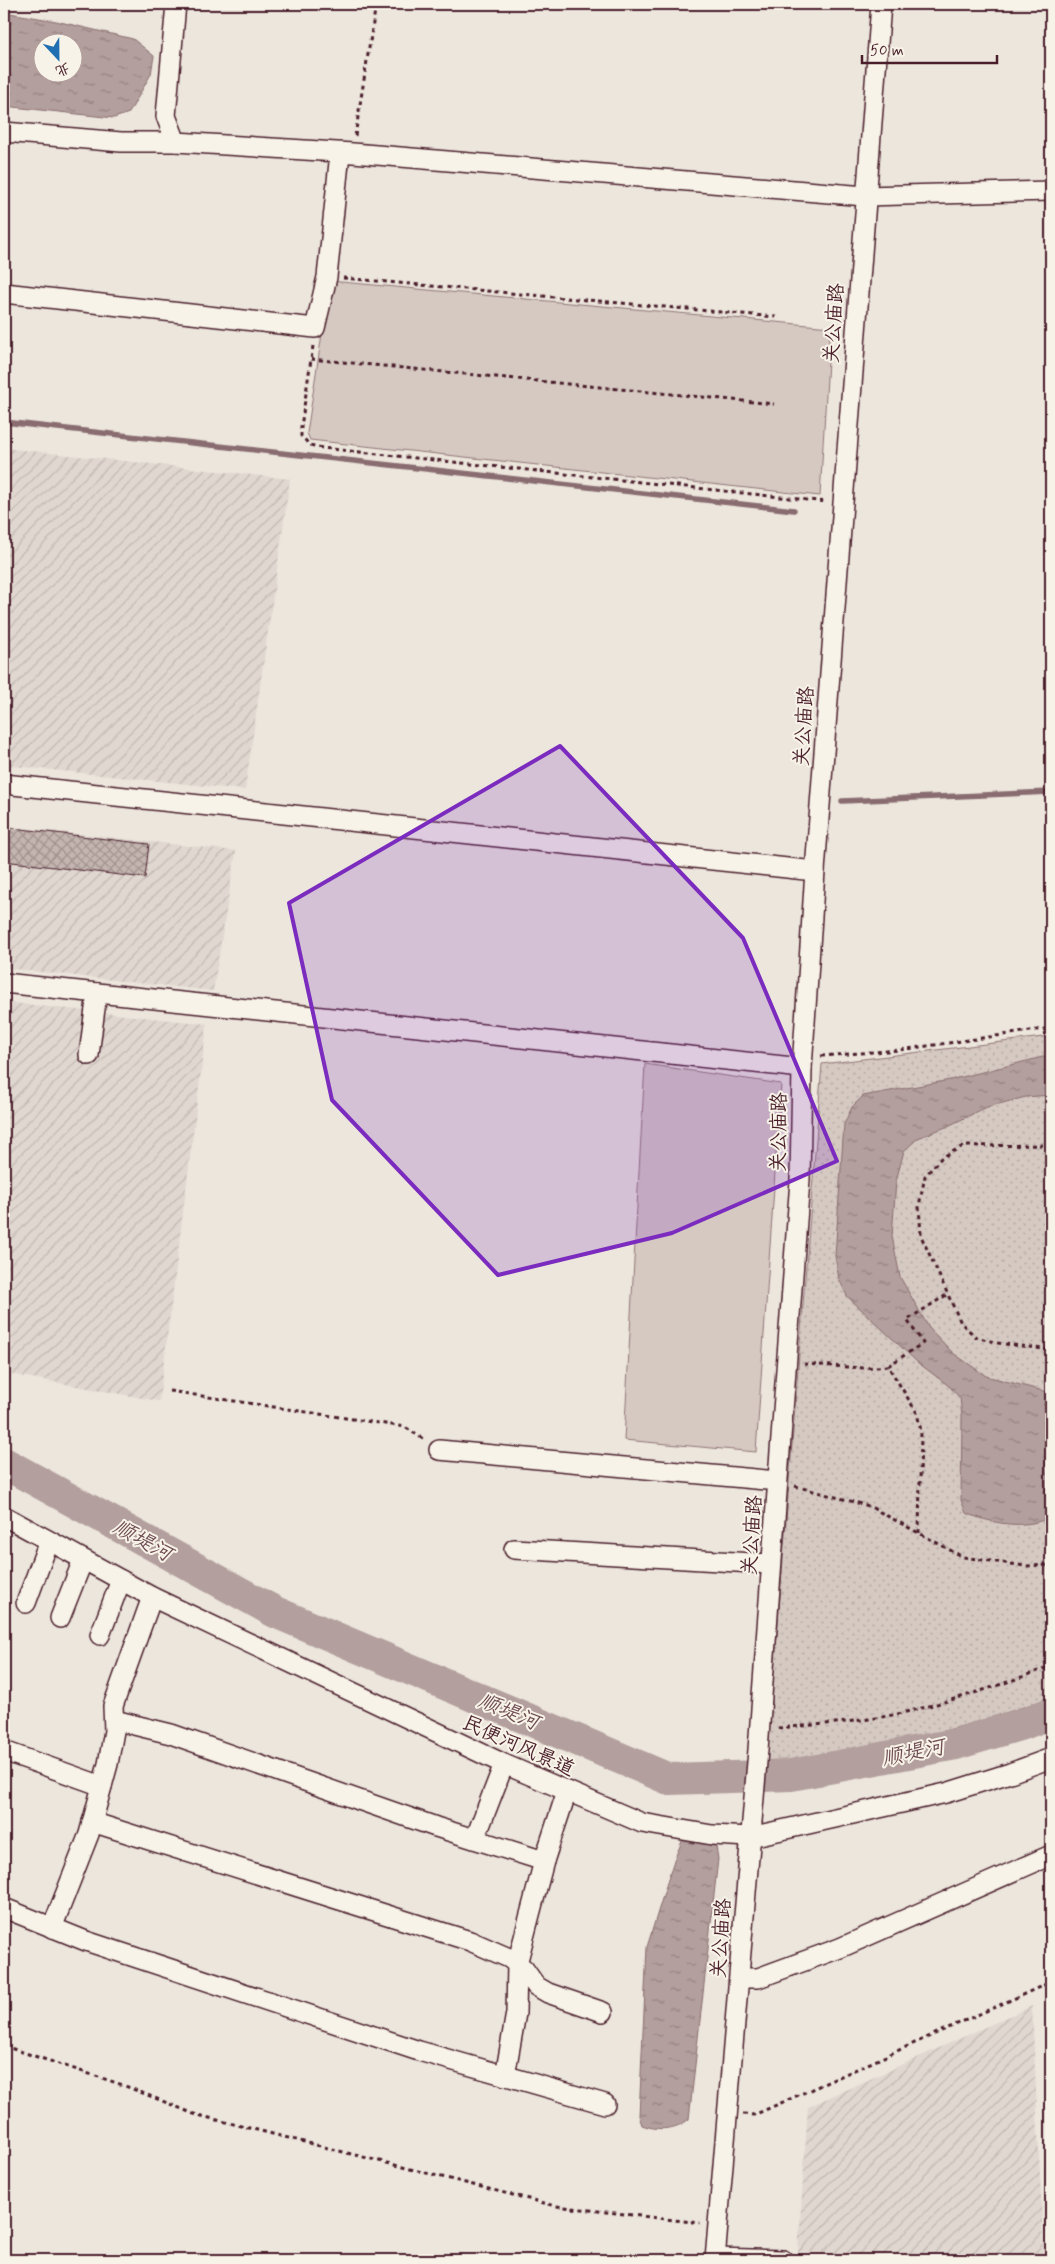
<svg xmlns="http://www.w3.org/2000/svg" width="1055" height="2264" font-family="Mynerve,'LXGW WenKai TC',sans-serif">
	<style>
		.industrial { fill: url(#industrial-furrows) }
		.grass { fill: url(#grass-dots); stroke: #907476 }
		.garden { fill: #d5c9c2; stroke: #907476 }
		.water { fill: url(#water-ripples); stroke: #896c6f; fill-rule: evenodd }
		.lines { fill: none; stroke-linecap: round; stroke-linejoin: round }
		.stream { stroke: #896c6f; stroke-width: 5.5 }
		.river { stroke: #b39f9d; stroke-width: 32 }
		.building { fill: url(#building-cross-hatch); stroke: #4a1f2b }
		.minor-casing { stroke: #4a1f2b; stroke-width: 22 }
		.path { stroke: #4a1f2b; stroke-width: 3; stroke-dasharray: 4 4; stroke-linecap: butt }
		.minor { stroke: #f7f3e8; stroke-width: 19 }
		.marked { fill: #7b2cbf; fill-opacity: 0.2; stroke: #7b2cbf; stroke-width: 4; stroke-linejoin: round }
		.labels { text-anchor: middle; stroke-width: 4; stroke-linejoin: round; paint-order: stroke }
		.street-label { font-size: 20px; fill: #4a1f2b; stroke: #f7f3e8 }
		.water-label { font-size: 21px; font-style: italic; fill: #6f4c53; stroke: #f7f3e8 }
	</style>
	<defs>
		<pattern id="industrial-furrows" width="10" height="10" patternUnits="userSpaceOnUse" patternTransform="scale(1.25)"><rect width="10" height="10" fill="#e0d7d0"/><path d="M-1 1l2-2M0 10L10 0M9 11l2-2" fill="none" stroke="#c2b8b3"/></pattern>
		<pattern id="grass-dots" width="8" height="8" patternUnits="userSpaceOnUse" patternTransform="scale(1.25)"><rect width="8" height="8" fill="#d5c9c2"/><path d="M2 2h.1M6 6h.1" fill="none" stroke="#b8aca7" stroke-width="1.8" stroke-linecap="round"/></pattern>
		<pattern id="water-ripples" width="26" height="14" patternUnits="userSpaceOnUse" patternTransform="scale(1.25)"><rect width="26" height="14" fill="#b39f9d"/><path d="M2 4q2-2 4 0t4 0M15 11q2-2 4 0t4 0" fill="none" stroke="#948180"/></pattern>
		<pattern id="building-cross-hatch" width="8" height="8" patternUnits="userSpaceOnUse" patternTransform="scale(1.25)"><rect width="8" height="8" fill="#c4b5b0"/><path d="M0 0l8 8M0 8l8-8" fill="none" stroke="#a1938f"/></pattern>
	</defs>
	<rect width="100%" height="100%" fill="#ece6dd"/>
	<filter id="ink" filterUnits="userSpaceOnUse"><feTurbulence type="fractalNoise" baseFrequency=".02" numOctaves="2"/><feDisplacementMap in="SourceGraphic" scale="10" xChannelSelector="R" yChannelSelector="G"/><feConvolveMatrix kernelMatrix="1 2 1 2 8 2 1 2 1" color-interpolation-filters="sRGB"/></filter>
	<g filter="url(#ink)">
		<g class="industrial">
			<polygon points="4,448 290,479 245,790 4,765"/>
			<polygon points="4,826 236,851 213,991 4,968"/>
			<polygon points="4,1002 207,1024 159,1401 4,1373"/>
			<polygon points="1032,2006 1044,2260 798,2252 808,2107"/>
		</g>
		<path class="grass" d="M1051,1036v661c-51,19 -103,34 -156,46 -43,10 -84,20 -128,19l55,-698z"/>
		<g class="garden">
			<polygon points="330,281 830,327 820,496 310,440 307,433"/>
			<polygon points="645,1064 781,1084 756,1452 624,1440"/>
		</g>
		<g class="water">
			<path d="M4,12l52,9 77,18 21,17 -3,18 -22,39 -15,5 -110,-12zM42,42h30v30h-30z"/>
			<path d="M1051,1055v40l-25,2 -39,10 -41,20 -28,11 -14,13 -8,30 -4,55 8,41 29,51 24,25 33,23 65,17v124c-28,13 -57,7 -85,-4l-5,-13 1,-83 -2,-19 -11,-12 -32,-24 -70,-66 -8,-17 -4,-23 9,-132 8,-17 11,-11 87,-16z"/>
			<path d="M683,1839l33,7 2,13 -29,260c-13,11 -31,12 -47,6l-3,-9 8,-169 27,-87z"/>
		</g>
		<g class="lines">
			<g class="stream">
				<polyline points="4,422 794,510"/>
				<polyline points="842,801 1051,792"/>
			</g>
			<polyline class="river" points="4,1463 275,1612 669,1779 791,1775 956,1744 1026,1723 1051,1713"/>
		</g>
		<polygon class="building" points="4,827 149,844 145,878 4,861"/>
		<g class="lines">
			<g class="minor-casing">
				<g id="minor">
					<polyline points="176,4 166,116 176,142 353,153 865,196 1051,191"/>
					<polyline points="4,132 121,142 176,142"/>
					<polyline points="4,293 315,328 327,277 340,153"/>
					<polyline points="4,784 815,871"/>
					<polyline points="4,983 802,1068"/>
					<polyline points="89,1055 97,993"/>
					<polyline points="439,1450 777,1481"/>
					<polyline points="4,1516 152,1597 504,1764 642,1823 712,1835 750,1837 946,1793 1010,1773 1051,1758"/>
					<polyline points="514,1549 771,1564"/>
					<polyline points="26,1603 49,1541"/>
					<polyline points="60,1618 83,1560"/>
					<polyline points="100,1635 121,1580"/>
					<polyline points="114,1720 171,1734 436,1827 544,1861"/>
					<polyline points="4,1751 102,1786"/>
					<polyline points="92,1822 470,1941 509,1958 524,1969 536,1986 548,1993 603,2012"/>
					<polyline points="475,1839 504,1764"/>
					<polyline points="4,1908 86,1941 419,2051 605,2104"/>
					<polyline points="52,1928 89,1834 108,1764 114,1731 113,1706 152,1597"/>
					<polyline points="740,1978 758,1978 840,1948 1051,1855"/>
					<polyline points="505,2076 516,2013 517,1964 544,1861 567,1791"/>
					<polyline points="715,2258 783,2260"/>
					<polyline points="715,2260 758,1750 800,1180 802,1068 815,871 881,4"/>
				</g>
			</g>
			<g class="path">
				<polyline points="355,136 376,4"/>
				<polyline points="343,278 776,317"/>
				<polyline points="313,346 301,427 301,436 310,445 322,448 827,502"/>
				<polyline points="311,359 774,404"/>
				<polyline points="821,1056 900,1050 1051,1028"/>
				<polyline points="1051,1145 963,1146 941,1158 925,1176 919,1206 921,1236 961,1323 976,1337 998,1343 1051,1350"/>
				<polyline points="804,1364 863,1368 888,1366 917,1413 921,1431 919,1533"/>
				<polyline points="888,1366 923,1343 907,1320 948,1294"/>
				<polyline points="169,1391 405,1427 426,1441"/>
				<polyline points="795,1486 869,1506 963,1557 1025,1566 1051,1565"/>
				<path d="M778,1728c44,-4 89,-6 132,-17 48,-12 95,-27 141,-45"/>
				<polyline points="4,2046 123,2085 194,2114 556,2206 700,2223"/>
				<polyline points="743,2114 754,2115 1051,1982"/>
			</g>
			<use href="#minor" class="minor"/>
		</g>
	</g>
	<path class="marked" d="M560,746l183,192 94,223 -165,72 -174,42 -166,-175 -43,-197z"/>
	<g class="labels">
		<g class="street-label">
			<text transform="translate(833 323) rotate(-86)" y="7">关公庙路</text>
			<text transform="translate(803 726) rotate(-86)" y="7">关公庙路</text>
			<text transform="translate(778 1132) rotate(-89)" y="7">关公庙路</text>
			<text transform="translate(751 1535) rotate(-86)" y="7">关公庙路</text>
			<text transform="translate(519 1745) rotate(24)" y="7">民便河风景道</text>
			<text transform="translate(720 1938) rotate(-86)" y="7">关公庙路</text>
		</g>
		<g class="water-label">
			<text transform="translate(143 1540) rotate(29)" y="7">顺堤河</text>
			<text transform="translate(509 1711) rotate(23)" y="7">顺堤河</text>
			<text transform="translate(913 1752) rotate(-11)" y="7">顺堤河</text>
		</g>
	</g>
	<rect width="1055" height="2264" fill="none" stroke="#f7f3e8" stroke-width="20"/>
	<rect x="10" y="10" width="1035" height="2244" fill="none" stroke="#4a1f2b" stroke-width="2" filter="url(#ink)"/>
	<g transform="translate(58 58) rotate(158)"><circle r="24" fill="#f7f3e8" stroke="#b29e9c"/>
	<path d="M0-4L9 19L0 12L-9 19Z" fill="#1f6fb2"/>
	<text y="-8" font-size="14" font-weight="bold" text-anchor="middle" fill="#4a1f2b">北</text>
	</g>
	<path d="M862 55v8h135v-8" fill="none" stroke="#4a1f2b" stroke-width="2.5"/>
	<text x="870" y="55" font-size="15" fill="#4a1f2b" stroke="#f7f3e8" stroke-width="4" paint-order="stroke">50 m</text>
</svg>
